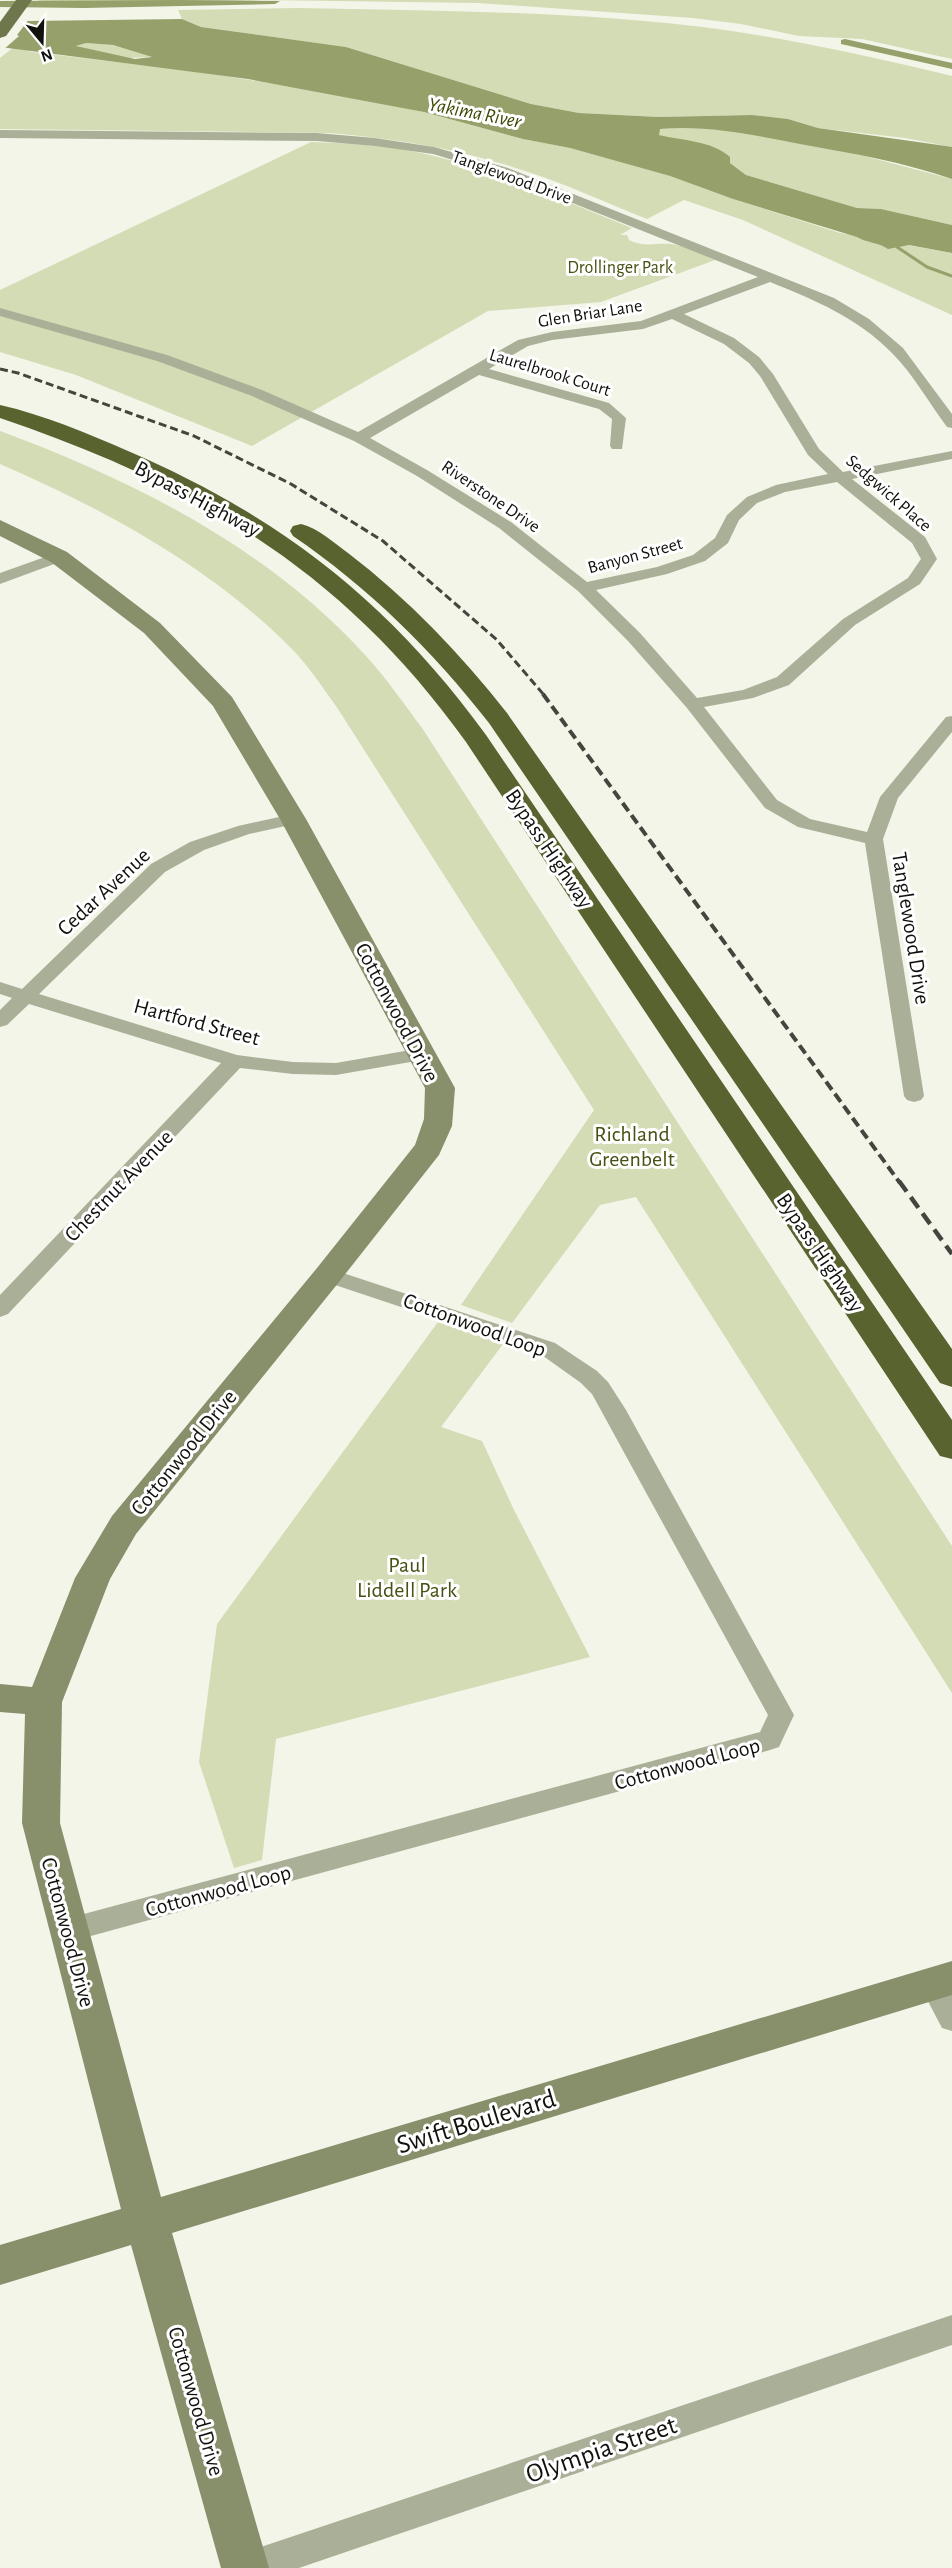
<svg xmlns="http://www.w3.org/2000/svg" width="952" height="2568" font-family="'Alegreya Sans',sans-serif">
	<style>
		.green { fill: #d3dcb5 }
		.water { fill: #95a06a; fill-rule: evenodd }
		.pier { fill: #f2f5e8 }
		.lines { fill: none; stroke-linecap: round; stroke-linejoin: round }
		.stream { stroke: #95a06a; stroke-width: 3 }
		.canal { fill: #95a06a; fill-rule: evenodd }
		.street { fill: #aab098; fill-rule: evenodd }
		.secondary { fill: #878f6b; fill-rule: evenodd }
		.primary { fill: #6e774b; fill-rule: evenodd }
		.highway { fill: #59632f; fill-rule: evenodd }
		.rail-far2 { stroke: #43453f; stroke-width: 3; stroke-dasharray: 8 4; stroke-linecap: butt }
		.rail-far1 { stroke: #43453f; stroke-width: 4; stroke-dasharray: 10 5; stroke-linecap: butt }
		.rail { stroke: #43453f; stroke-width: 4.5; stroke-dasharray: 13 7; stroke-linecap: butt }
		.labels { text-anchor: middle; stroke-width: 6; stroke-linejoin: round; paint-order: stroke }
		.far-street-label { font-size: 18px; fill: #11120e; stroke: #fff }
		.far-park-label { font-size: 18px; fill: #475113; stroke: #fff }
		.far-water-label { font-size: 20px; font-style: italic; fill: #3c4502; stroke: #fff }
		.street-label { font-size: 22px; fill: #11120e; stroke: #fff }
		.park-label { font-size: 22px; fill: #475113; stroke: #fff }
		.near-street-label { font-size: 27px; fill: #11120e; stroke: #fff }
	</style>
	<rect width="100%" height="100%" fill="#f2f5e8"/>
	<g class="green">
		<polygon points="39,0 952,0 952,59 862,39 799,36 741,24 693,18 478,3 262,0 64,5 38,4"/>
		<path d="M298,8c142,3 286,3 427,22 76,11 152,28 227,46v71l-47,-9 -87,-10 -30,-9 -36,-4 -93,2 -80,-4 -48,-9 -185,-57 -145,-20 -19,-8 -4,-9z"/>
		<polygon points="86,43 113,45 152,57 127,58 76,46"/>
		<path d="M14,47l18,5 168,20 138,22 86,18 99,27 47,9 100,28 63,23 107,34 112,20v62l-209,-95 -59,-20 -37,19c-40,-16 -79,-34 -119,-47 -64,-22 -129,-33 -197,-39l-331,-4v-71z"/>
		<polygon points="686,127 747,132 853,153 952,179 952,225 881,209 857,208 746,175 730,163 659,135 659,129"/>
		<path d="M311,142c35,1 71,3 105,10 75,15 145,48 216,76l-12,7h7l2,5c17,9 31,1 47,5 13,2 27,10 39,15l-114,42 -113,9 -236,135 -176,-71 -76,-23v-62z"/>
		<path d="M0,431c135,50 268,117 366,225 21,23 38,48 56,72l530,818v147l-316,-496 -36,8 -88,118 -51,-18 133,-195 -256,-401c-15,-21 -29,-43 -47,-61 -80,-81 -187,-139 -291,-184z"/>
		<polygon points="438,1322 503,1344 441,1427 482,1441 514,1510 590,1657 276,1739 262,1860 234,1868 199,1762 217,1624"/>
	</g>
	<path class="water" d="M15,17l14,4 153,-2 19,8 145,20 185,57 48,9 80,4 93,-2 36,4 30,9 128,18 6,1v32c-49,-17 -101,-26 -152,-35 -47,-9 -92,-19 -140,-15l-1,6c23,6 52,5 71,22v6l16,12 111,33 24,1 71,16v28l-43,-8 -21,4c-10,-7 -21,-6 -31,-12l-124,-38 -63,-23 -100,-28 -47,-9 -99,-27 -176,-33 -248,-32zM86,43l27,2 39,12 -17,2 -59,-13z"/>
	<polygon class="pier" points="1,14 30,18 17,35 19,36 3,50 0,50"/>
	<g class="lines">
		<polyline class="stream" points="897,247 927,267 952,276"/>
		<g class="canal">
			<polygon points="178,0 280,1 275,4 84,8 0,7 0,1"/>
			<polygon points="845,39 952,63 952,69 841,44 841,40"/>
		</g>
		<g class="street">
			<path d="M0,130l317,3 58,5 59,9 74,21 326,130 35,21 34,29 49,66v14l-5,-1c-18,-24 -34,-53 -55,-74 -34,-35 -77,-53 -122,-71l-86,32 50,24 25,19 14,17 46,75 24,23 109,-21v8l-100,20 73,58 12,22 -17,25 -65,41 -66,60 -36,13 -49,9 73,93 33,19 57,13 13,-35 66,-80 6,-1v16l-54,66 -15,41 41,257 -3,4 -7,2 -7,-2 -3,-4 -39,-253 -67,-16 -33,-19 -78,-100 -59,-67 -50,-50 -79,-63 -82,-52 -63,-35 -102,-45 -95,-35 -157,-45v-8l167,47 95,35 96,42 160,-92 34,-8 89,-11 117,-44 -258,-103 -67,-20 -58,-8 -58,-5 -317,-3zM672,319l52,25 25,19 11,13 48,79 20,19 -52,11 -29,12 -20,18 -12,23 -22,17 -36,12 -70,15 -76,-60 -84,-52 -57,-32 109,-63 120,34 13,10 -2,27 2,3h10l4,-31 -17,-15 -120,-34 39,-23 24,-6 91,-11zM837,482l75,61 9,16 -13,19 -65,41 -66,58 -34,13 -46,8 -57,-65 -44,-43 71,-16 38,-13 23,-18 11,-23 18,-17 28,-11z"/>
			<polygon points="59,552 65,554 67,557 65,560 0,584 0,573"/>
			<polygon points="293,814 299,815 302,819 299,823 249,834 204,850 165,872 39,994 237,1055 293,1062 336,1063 422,1048 429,1050 432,1054 429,1058 422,1060 336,1075 293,1074 240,1068 8,1314 0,1317 0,1295 221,1063 29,1004 7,1025 0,1027 0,1010 12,998 0,994 0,982 22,989 151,864 190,842 238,826"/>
			<polygon points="328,1268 555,1343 597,1371 608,1382 626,1410 794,1715 779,1747 770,1750 69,1942 59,1938 55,1930 59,1922 69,1918 760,1732 768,1715 592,1394 581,1383 539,1353 320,1280 317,1275 320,1270"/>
			<polygon points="933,1972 943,1975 952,1991 952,2031 942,2028 919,1984 923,1975"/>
			<polygon points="952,2315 952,2345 299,2568 232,2568 237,2556 249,2551"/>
		</g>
		<polygon class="secondary" points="0,520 67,552 160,623 232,697 306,819 455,1088 452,1126 439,1155 339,1282 136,1534 110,1579 62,1702 60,1823 161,2197 952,1961 952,1995 172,2233 269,2568 221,2568 131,2245 0,2285 0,2245 121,2209 22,1823 25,1714 0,1712 0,1684 32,1687 75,1578 112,1516 317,1268 415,1145 424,1119 425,1088 280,819 213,706 144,633 51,562 0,536"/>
		<polygon class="primary" points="16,0 32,0 6,36 0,38 0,22"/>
		<g class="highway">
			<path d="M0,405c44,10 87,28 128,46 151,65 261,150 358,284l466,685v39l-12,-3 -474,-714c-123,-172 -269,-257 -466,-324z"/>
			<path d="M301,524c17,4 33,19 47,29 60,46 112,100 159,160l445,636v38l-12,-4 -451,-660c-57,-73 -120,-135 -196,-187l-3,-5 3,-5z"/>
		</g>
		<polyline class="rail-far2" points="0,369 18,373 194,436 291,484 383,541 497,640 544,695"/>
		<polyline class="rail-far1" points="543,694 900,1183"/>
		<polyline class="rail" points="899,1181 952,1254"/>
	</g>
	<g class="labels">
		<g class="far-street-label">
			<text transform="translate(512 177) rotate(20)" y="6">Tanglewood Drive</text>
			<text transform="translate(590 313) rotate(-9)" y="6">Glen Briar Lane</text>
			<text transform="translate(550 372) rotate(17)" y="6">Laurelbrook Court</text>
			<text transform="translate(889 493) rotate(41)" y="6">Sedgwick Place</text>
			<text transform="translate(491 496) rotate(34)" y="6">Riverstone Drive</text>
			<text transform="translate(635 555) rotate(-15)" y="6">Banyon Street</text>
		</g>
		<g class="far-park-label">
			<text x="620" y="273">Drollinger Park</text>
		</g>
		<g class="far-water-label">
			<text transform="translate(475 112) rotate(11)" y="7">Yakima River</text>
		</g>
		<g class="street-label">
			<text transform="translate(198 498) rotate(28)" y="8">Bypass Highway</text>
			<text transform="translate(550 848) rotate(56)" y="8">Bypass Highway</text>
			<text transform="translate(103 891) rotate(-43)" y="8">Cedar Avenue</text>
			<text transform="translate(912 928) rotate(81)" y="8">Tanglewood Drive</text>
			<text transform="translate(398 1012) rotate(62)" y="8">Cottonwood Drive</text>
			<text transform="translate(197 1021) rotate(15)" y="8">Hartford Street</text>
			<text transform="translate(118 1185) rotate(-46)" y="8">Chestnut Avenue</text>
			<text transform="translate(821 1252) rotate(56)" y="8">Bypass Highway</text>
			<text transform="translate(475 1324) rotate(20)" y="8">Cottonwood Loop</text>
			<text transform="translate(183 1452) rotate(-51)" y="8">Cottonwood Drive</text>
			<text transform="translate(687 1763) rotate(-15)" y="8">Cottonwood Loop</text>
			<text transform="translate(218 1890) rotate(-15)" y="8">Cottonwood Loop</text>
			<text transform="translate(69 1932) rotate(75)" y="8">Cottonwood Drive</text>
			<text transform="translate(197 2401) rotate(74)" y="8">Cottonwood Drive</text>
		</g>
		<g class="park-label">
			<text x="632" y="1141">Richland<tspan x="632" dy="25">Greenbelt</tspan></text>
			<text x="407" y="1572">Paul<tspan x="407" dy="25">Liddell Park</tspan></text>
		</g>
		<g class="near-street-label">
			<text transform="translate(476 2121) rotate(-17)" y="9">Swift Boulevard</text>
			<text transform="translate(601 2449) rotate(-19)" y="9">Olympia Street</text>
		</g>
	</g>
	<g transform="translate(42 42) rotate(161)" stroke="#ffffff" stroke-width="4.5" paint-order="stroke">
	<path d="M0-4.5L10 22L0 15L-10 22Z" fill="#11120e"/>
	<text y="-9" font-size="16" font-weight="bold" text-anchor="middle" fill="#11120e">N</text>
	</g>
</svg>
